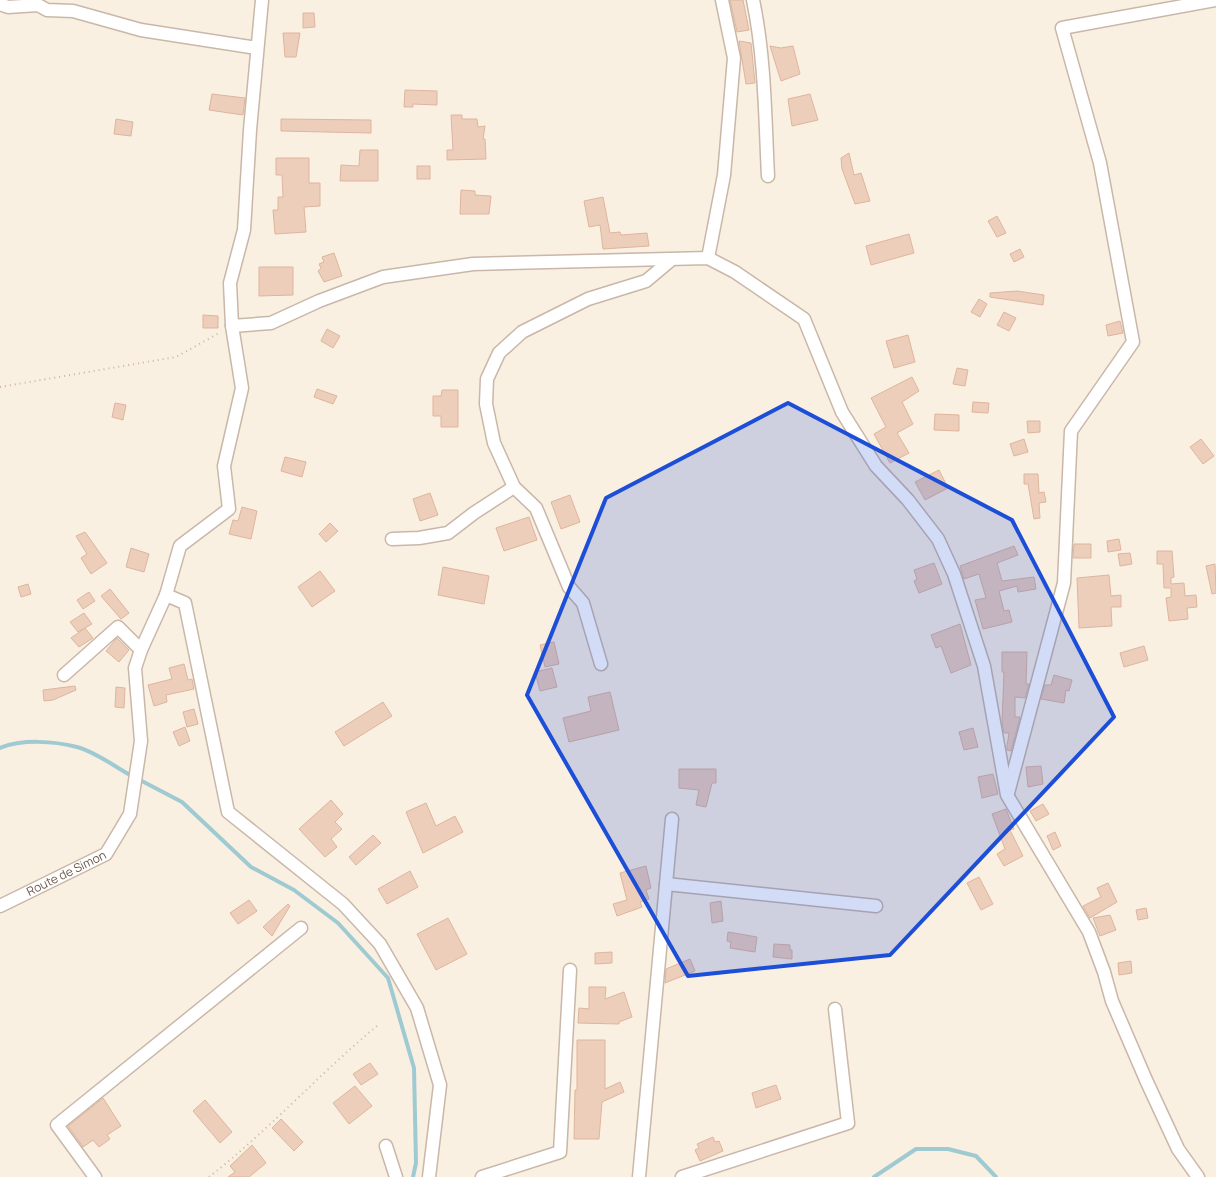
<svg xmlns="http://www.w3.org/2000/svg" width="1216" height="1177" font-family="Manrope,sans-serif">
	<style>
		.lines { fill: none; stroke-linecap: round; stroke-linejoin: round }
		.stream { stroke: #9fcad2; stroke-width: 4 }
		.building { fill: #edcebb; stroke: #deb59d }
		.street-casing { stroke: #c9b7a9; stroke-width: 15 }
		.path { stroke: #d1b29f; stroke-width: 2; stroke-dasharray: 1 4; stroke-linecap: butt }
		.street { stroke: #fff; stroke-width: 12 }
		.marked { fill: #1d4ed8; fill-opacity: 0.2; stroke: #1d4ed8; stroke-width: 4; stroke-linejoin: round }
		.labels { text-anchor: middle; stroke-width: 4; stroke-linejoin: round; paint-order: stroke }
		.street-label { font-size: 12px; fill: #6e574a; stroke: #fdf4e6 }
	</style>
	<rect width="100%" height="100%" fill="#faf0e1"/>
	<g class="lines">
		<g class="stream">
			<path d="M0,748c22,-9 54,-7 77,-1 19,5 38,20 55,29"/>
			<polyline points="138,779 182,802 251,867 294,890 338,923 388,978 414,1068 416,1163 413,1177"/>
			<polyline points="874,1177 916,1149 948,1149 976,1156 996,1177"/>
		</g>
	</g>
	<g class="building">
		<polygon points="730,0 743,0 749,30 737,32"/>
		<polygon points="303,13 314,13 315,27 303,28"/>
		<polygon points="283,33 300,33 296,57 285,57"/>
		<polygon points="739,41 751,43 755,83 746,84"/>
		<polygon points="770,46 781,48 793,46 800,74 781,81"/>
		<polygon points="405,90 437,91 437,105 413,104 413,107 404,107"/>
		<polygon points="212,94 245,98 243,115 209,110"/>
		<polygon points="810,94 818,120 792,126 788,99"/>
		<polygon points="451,115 462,115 462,119 477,119 478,127 485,126 483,139 485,139 486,159 447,160 447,150 453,150"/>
		<polygon points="116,119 133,122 131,136 114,134"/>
		<polygon points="281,119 371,120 371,133 281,131"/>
		<polygon points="360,150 378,150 378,181 340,181 341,165 359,166"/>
		<polygon points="849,153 854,175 861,173 870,201 855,204 842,169 841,158"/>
		<polygon points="276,158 309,158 309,183 320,183 320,206 304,207 306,232 275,234 273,210 278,210 278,197 283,197 282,175 276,175"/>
		<rect x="417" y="166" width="13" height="13"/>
		<polygon points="461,190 475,191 475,195 491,196 489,214 460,214"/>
		<polygon points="603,197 610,233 620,232 621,235 647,233 649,246 603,249 600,225 589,227 584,201"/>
		<polygon points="997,216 1006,233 997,237 988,221"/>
		<polygon points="909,234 914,253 871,265 866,246"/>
		<polygon points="1020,249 1024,257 1014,262 1010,254"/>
		<polygon points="334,253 342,276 324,282 318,271 321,268 319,264 324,262 322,257"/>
		<polygon points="259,267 293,267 293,295 259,296"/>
		<polygon points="1017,291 1044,295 1043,305 990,297 990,293"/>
		<polygon points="979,299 987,304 980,317 971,312"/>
		<polygon points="1004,312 1016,318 1009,331 997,325"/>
		<polygon points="203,315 218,316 218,328 203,328"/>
		<polygon points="1120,321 1123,333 1108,336 1106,325"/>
		<polygon points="327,329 340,336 333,348 321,341"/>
		<polygon points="908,335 915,362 894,368 886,341"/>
		<polygon points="957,368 968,370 965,386 953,384"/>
		<polygon points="912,377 919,391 902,402 913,424 897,433 909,453 890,463 874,434 886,427 871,398"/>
		<polygon points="317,389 337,396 333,404 314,397"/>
		<polygon points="442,390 458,390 458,427 441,427 441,416 433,416 433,396 441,396"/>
		<polygon points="973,402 989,403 988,413 972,412"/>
		<polygon points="115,403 126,405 123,420 112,417"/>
		<polygon points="935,414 959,415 959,431 934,430"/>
		<polygon points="1027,421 1040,421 1040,432 1028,433"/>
		<polygon points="1024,439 1028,452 1014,456 1010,444"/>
		<polygon points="1201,439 1214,456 1203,464 1190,447"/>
		<polygon points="285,457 306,462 302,477 281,471"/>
		<polygon points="939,470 948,488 925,500 915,482"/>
		<polygon points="1024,474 1038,474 1039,493 1044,492 1046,502 1039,503 1040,518 1034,519 1028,484 1024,484"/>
		<polygon points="430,493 438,515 420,521 413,499"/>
		<polygon points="570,495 580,522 561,529 551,502"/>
		<polygon points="242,507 257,511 251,539 229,534 233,520 238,521"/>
		<polygon points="529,517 537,540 504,551 496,528"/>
		<polygon points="330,523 338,531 326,542 319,534"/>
		<polygon points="85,532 107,563 91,574 81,558 87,554 76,536"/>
		<polygon points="1119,539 1121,550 1108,552 1107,541"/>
		<polygon points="1074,544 1091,544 1091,558 1073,558"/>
		<polygon points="1014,546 1018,555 997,563 1002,581 1034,577 1036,589 1018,592 1017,586 999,591 1004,611 1009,610 1012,622 983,629 975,600 986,598 979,574 964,579 960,566"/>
		<polygon points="131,548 149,554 144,572 126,567"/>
		<polygon points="1157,551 1172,551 1174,577 1171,578 1171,584 1184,583 1185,596 1196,595 1197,607 1187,608 1188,619 1169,621 1166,598 1171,597 1171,588 1164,588 1163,564 1157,564"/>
		<polygon points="1130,553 1132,564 1120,566 1118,554"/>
		<polygon points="934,563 942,584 919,593 914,581 917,579 914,570"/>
		<polygon points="1215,564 1216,593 1212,594 1206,566"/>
		<polygon points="443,567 489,576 484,604 438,595"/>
		<polygon points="320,571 335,591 312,607 298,587"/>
		<polygon points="1109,575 1111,596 1121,595 1121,607 1111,607 1112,626 1079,628 1077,578"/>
		<polygon points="28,584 31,594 21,597 18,587"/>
		<polygon points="110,589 129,613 121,619 101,596"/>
		<polygon points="89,592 95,601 83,609 77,600"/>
		<polygon points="84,613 92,624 78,632 70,622"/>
		<polygon points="960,624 971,665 951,673 941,646 936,648 931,635"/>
		<polygon points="85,628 93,638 79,647 71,638"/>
		<polygon points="117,638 129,650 119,662 106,651"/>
		<polygon points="554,642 559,664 545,667 540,645"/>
		<polygon points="1144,646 1148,660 1124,667 1120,653"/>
		<polygon points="1002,652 1027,652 1026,684 1029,684 1025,698 1015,697 1015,717 1020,717 1011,751 1007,750 1007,746 1009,733 1004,733 1002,723 1004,672 1002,672"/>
		<polygon points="184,664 188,680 192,679 194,689 166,695 167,702 154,706 148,685 172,679 169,668"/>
		<polygon points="552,668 557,687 540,691 535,672"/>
		<polygon points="1054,675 1072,680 1069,691 1066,690 1064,703 1041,699 1045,685 1051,685"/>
		<polygon points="75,686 76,690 53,700 44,701 43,690"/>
		<polygon points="116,687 125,688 124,708 115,707"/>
		<polygon points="610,692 619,730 569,742 563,718 591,711 588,697"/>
		<polygon points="383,702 392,716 344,746 335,732"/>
		<polygon points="194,709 198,724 187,727 183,712"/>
		<polygon points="185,727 190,741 179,746 173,732"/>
		<polygon points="973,728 978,747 964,750 959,732"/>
		<polygon points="1041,766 1043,784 1028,787 1026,767"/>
		<polygon points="679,769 716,769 716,783 712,783 706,807 696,805 699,790 679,788"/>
		<polygon points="993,774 998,794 982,798 978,777"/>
		<polygon points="331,800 343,814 335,822 342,829 331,839 337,847 325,857 299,829"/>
		<polygon points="426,803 436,826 455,816 463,832 423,853 406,812"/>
		<polygon points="1043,804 1049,814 1036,821 1030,811"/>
		<polygon points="1006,809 1014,829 1010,830 1023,856 1004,866 997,854 1005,849 992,814"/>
		<polygon points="1055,832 1061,846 1053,850 1047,836"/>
		<polygon points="373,835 381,843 356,865 349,857"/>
		<polygon points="646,866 651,888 646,890 649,899 640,902 642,907 617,916 613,904 627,900 620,873"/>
		<polygon points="410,871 418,887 387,904 378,889"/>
		<polygon points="979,877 993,904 981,910 967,883"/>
		<polygon points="1108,883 1117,902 1090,918 1083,906 1101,897 1097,888"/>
		<polygon points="249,900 257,911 238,924 230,913"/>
		<polygon points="721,901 723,921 712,923 710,903"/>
		<polygon points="288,904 290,906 272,936 263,927"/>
		<polygon points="1146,908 1148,918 1138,920 1136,910"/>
		<polygon points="1110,915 1116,930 1100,936 1093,918"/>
		<polygon points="448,918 467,954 436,970 417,934"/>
		<polygon points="728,932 757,937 755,952 730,948 731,942 727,941"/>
		<polygon points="774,944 790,945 790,950 792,950 792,959 773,957"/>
		<polygon points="612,952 612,963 595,964 595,953"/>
		<polygon points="690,959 695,971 665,983 666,969"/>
		<polygon points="1131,961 1132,973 1119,975 1118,963"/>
		<polygon points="589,987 606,987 605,999 624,992 632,1017 619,1022 619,1024 578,1023 579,1008 589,1009"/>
		<polygon points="577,1040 605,1040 605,1089 620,1082 624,1092 602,1102 599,1139 574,1139 575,1090 577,1090"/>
		<polygon points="370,1063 378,1074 361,1085 353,1074"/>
		<polygon points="776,1085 781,1099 756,1108 752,1093"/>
		<polygon points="355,1086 372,1106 349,1124 333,1103"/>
		<polygon points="103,1098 121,1126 107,1135 110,1139 99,1147 93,1140 83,1147 68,1126"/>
		<polygon points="205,1100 232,1132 220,1143 193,1111"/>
		<polygon points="281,1119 303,1142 294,1151 272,1128"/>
		<polygon points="713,1137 715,1142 719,1141 723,1151 700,1161 695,1150 699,1148 697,1144"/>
		<polygon points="252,1145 266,1163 249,1177 228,1177 235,1172 230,1166"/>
	</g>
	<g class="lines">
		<g class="street-casing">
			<g id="street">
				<polyline points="262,0 250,130 244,230 230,283 232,326 271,323 319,301 383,277 473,264 708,258 735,272 804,319 842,412 876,466 908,500 938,539 954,574 984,666 1007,795 1089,932 1104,972 1112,1001 1146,1080 1178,1149 1198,1177"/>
				<path d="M753,0c12,57 12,117 15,176"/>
				<polyline points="0,4 8,7 38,5 47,10 73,11 141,30 257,48"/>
				<polyline points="708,258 724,175 734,58 722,0"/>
				<polyline points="392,539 419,538 448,533 474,513 514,487"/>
				<polyline points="166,595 185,603 228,812 343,904 380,944 417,1008 440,1085 429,1177"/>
				<polyline points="601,664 583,603 569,587 536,508 514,487 494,443 486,404 487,379 499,353 522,332 588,299 646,281 671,260"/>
				<polyline points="64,675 118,627 141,650"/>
				<polyline points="1008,793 1064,583 1071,431 1133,342 1100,163 1062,28 1216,0"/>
				<polyline points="666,884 876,906"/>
				<path id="s1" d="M0,906l106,-52 24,-40 11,-73 -6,-73 6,-18 25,-55 14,-49 49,-37 -5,-43 18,-78 -10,-62"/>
				<polyline points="386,1146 396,1177"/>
				<polyline points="95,1177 57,1125 301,928"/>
				<polyline points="482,1177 560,1152 570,970"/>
				<polyline points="639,1177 672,819"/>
				<polyline points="682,1177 848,1123 835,1009"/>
			</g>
		</g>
		<g class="path">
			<polyline points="0,387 176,357 221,332"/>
			<path d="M209,1177c59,-46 110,-103 168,-151"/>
		</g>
		<use href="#street" class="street"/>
	</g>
	<path class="marked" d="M788,403l224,117 102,197 -224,238 -202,21 -161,-281 79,-197z"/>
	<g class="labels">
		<g class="street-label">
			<text dy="4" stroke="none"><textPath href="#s1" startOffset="74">Route de Simon</textPath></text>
		</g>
	</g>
</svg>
